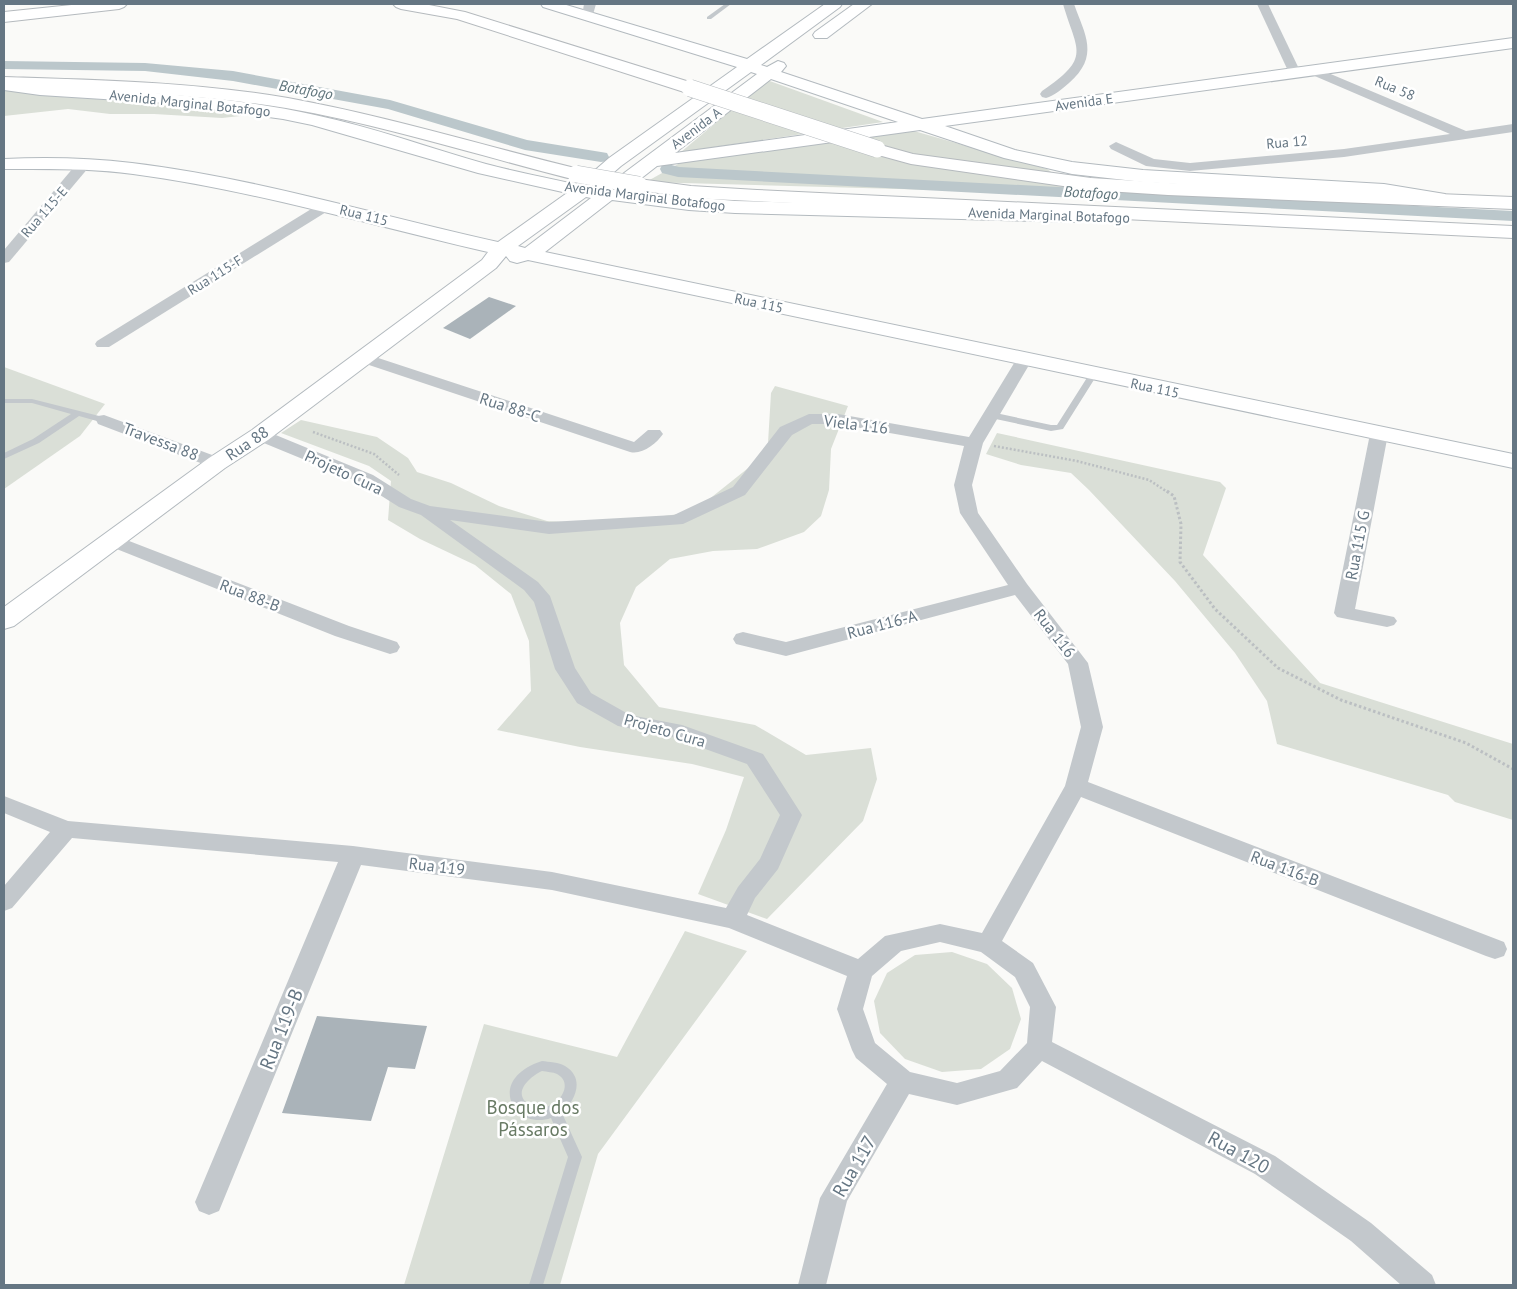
<svg xmlns="http://www.w3.org/2000/svg" width="1517" height="1289" font-family="'PT Sans',sans-serif">
	<style>
		.green { fill: #dadfd7 }
		.lines { fill: none; stroke-linecap: round; stroke-linejoin: round }
		.canal { fill: #bbc7cb; fill-rule: evenodd }
		.building { fill: #aab3b9 }
		.secondary-casing { stroke: #b3babf; stroke-width: 2 }
		.primary-casing { stroke: #b5babe; stroke-width: 2 }
		.path-far1 { stroke: #bbbfc2; stroke-width: 2.5; stroke-dasharray: 2 2; stroke-linecap: butt }
		.path { stroke: #bbbfc2; stroke-width: 3; stroke-dasharray: 2.5 2.5; stroke-linecap: butt }
		.lane { fill: #c3c8cc; fill-rule: evenodd }
		.street { fill: #c3c8cc; fill-rule: evenodd }
		.secondary { fill: #fff; fill-rule: evenodd }
		.primary { fill: #fff; fill-rule: evenodd }
		.primary-bridge-casing { stroke: #b5babe; stroke-width: 18; stroke-linecap: butt }
		.primary-bridge { stroke: #fff; stroke-width: 17 }
		.labels { text-anchor: middle; stroke-width: 5; stroke-linejoin: round; paint-order: stroke }
		.far-street-label { font-size: 14px; fill: #657683; stroke: #fff }
		.far-water-label { font-size: 15px; font-style: italic; fill: #60757c; stroke: #fff }
		.street-label { font-size: 16px; fill: #657683; stroke: #fff }
		.near-street-label { font-size: 19px; fill: #657683; stroke: #fff }
		.near-park-label { font-size: 19px; fill: #687a64; stroke: #fff }
	</style>
	<rect width="100%" height="100%" fill="#fafaf8"/>
	<g class="green">
		<polygon points="767,80 883,122 681,152"/>
		<polygon points="4,86 62,97 179,104 259,114 222,118 154,114 110,114 68,109 4,116"/>
		<polygon points="914,131 1047,169 1083,194 646,182 680,163"/>
		<polygon points="4,367 105,404 80,436 4,489"/>
		<polygon points="775,386 848,406 831,449 829,490 821,516 804,532 757,549 713,551 670,559 636,587 620,623 624,665 659,707 755,725 806,755 871,748 877,779 863,821 767,919 698,894 726,830 744,777 692,764 580,747 497,730 531,691 529,641 511,594 475,565 420,539 388,520 391,481 369,466 281,433 301,420 377,437 408,458 417,472 451,483 499,506 547,521 606,524 693,512 752,465 768,443 771,393"/>
		<polygon points="997,433 1220,482 1226,488 1203,555 1320,683 1513,744 1513,820 1455,802 1448,795 1277,744 1267,701 1235,653 1175,581 1089,490 1071,473 1021,465 986,454"/>
		<polygon points="685,931 747,951 598,1154 560,1285 404,1285 484,1024 617,1057"/>
		<polygon points="952,952 987,964 1012,988 1021,1019 1010,1049 981,1069 942,1072 905,1059 880,1033 874,1001 887,973 915,955"/>
	</g>
	<g class="lines">
		<g class="canal">
			<polygon points="4,61 145,63 233,71 390,100 527,140 601,152 607,153 609,157 607,161 601,162 525,150 388,109 233,81 145,71 4,69"/>
			<polygon points="668,164 679,167 1513,211 1513,221 678,177 662,173 660,169 662,165"/>
		</g>
	</g>
	<g class="building">
		<polygon points="489,297 516,306 470,339 443,328"/>
		<polygon points="317,1016 427,1026 415,1069 388,1067 371,1121 282,1113"/>
	</g>
	<g class="lines">
		<g class="secondary-casing">
			<g id="secondary">
				<path d="M541,4h22l184,55 78,-55h17l-2,3 -79,58 6,2 11,-6 6,2 2,3 -5,6 141,47 591,-81v10l-568,78 70,24 57,12 71,8 241,14 61,10 2,4 -2,4 -7,2 -54,-8 -241,-14 -71,-8 -68,-16 -84,-28 -263,36 -32,25 110,10 342,9 7,2 3,4 -3,4 -7,2 -342,-9 -46,-3 -77,-10 -67,52 968,202v14l-985,-208 -11,3 -7,-2 -4,-5 -10,12 -228,172 -43,28 -211,158 -10,3v-22l205,-149 43,-28 230,-170 6,-8c-118,-27 -235,-62 -355,-78 -43,-6 -86,-5 -129,-5v-10c43,-2 86,-1 128,4 124,15 244,52 366,79l69,-49 -89,-20 -166,-48 -29,-6 -116,-16 -127,-8 -36,-5v-10c103,12 209,12 311,35 58,12 114,33 171,49 30,8 62,14 92,21l31,-27 128,-91 -194,-60zM751,72l6,2 -153,114 -7,-1 24,-21zM771,79l127,43 -223,31zM586,197l5,1 -66,50 -7,-2z"/>
				<polygon points="854,4 872,4 827,38 815,38 813,35 815,32"/>
			</g>
		</g>
		<g class="primary-casing">
			<g id="primary">
				<polygon points="81,4 127,4 124,7 119,9 4,22 4,12"/>
				<polygon points="393,4 424,4 465,12 696,84 698,88 696,92 684,92 457,19 401,9 396,7"/>
				<path d="M4,77c95,3 190,5 284,21 99,18 196,48 295,72l2,4 -2,4 -7,2c-96,-24 -192,-55 -290,-72 -93,-15 -188,-18 -282,-21z"/>
				<polygon points="877,144 913,154 1091,178 1168,183 1513,197 1513,209 1168,195 1091,190 911,164 871,153 868,149 871,145"/>
				<polygon points="639,179 691,186 757,190 1513,226 1513,238 691,198 632,189 630,185 632,181"/>
			</g>
		</g>
		<g class="path-far1">
			<polyline points="313,432 374,454 399,475"/>
			<polyline points="994,446 1077,461 1149,480 1169,493"/>
		</g>
		<polyline class="path" points="1167,491 1174,496 1181,524 1180,562 1215,609 1278,668 1341,700 1466,743 1513,769"/>
		<g class="lane">
			<polygon points="725,4 731,4 711,19 707,19 707,17"/>
			<polygon points="1090,373 1093,373 1097,375 1063,429 1051,431 991,418 987,415 991,412 1051,425 1057,425"/>
			<polygon points="4,399 32,399 107,418 108,420 104,423 79,416 39,443 4,459 4,453 33,439 71,414 32,403 4,403"/>
			<path d="M542,1061c7,1 17,1 23,5 20,12 11,34 -3,47l20,44 -39,128h-14l39,-128 -17,-39c-36,13 -67,-38 -9,-57zM542,1071c5,1 11,1 15,3 21,11 -5,43 -27,31 -19,-11 -1,-28 12,-34z"/>
		</g>
		<g class="street">
			<polygon points="584,4 596,4 592,18 588,19 582,16"/>
			<path d="M1063,4h11c11,31 26,52 -5,79 -6,5 -15,13 -23,15l-4,-1 -2,-3 2,-3c50,-34 35,-39 21,-87z"/>
			<polygon points="1257,4 1268,4 1301,73 1299,76 1291,76 1289,73"/>
			<polygon points="1314,67 1466,131 1513,124 1513,132 1344,157 1190,171 1146,166 1111,149 1109,146 1116,142 1154,159 1190,163 1344,149 1450,134 1310,74 1308,71"/>
			<polygon points="84,160 89,161 91,164 89,167 9,262 4,263 4,250 79,161"/>
			<polygon points="326,202 331,203 333,206 331,209 109,347 97,347 95,344 97,341 321,203"/>
			<path d="M363,353l271,89 14,-12h12l3,4c-7,10 -21,21 -33,18l-273,-91 -2,-3 2,-3z"/>
			<path d="M1024,355l6,2 2,3 -49,83 -11,42 6,28 49,71 61,79 15,64 -15,55 416,160 3,7 -3,7 -9,3 -9,-3 -405,-159 -79,144 31,22 23,44 -4,35 223,114 96,67 61,52 4,10h-35l-50,-44 -96,-67 -213,-113 -25,27 -60,17 -48,-11 -62,107 -21,84h-28l22,-87 67,-114 -31,-26 -4,-8 -15,-41 10,-33 -118,-48 -177,-38 -191,-25 -142,346 -10,4 -10,-4 -4,-9 143,-340 -266,-24 -60,70 -8,3v-25l46,-54 -46,-19v-17l64,25 285,25 199,26 174,36 12,-21 22,-28 20,-44 -33,-51 -75,-27 -54,-11 -41,-23 -22,-34 -21,-67 -10,-12 -103,-75 -22,-8 -38,-24 -107,-44 -3,-4 3,-4 6,-1 6,1 107,44 38,24 19,7 119,16 125,-7 59,-28 47,-60 29,-13h29l131,23 47,-77 2,-3zM812,424h26l126,22 -10,39 6,28 48,72 -222,57 -43,-10 -7,2 -3,5 3,5 50,12 229,-61 53,69 13,63 -16,59 -83,147 -42,-9 -55,12 -27,23 -111,-44 8,-17 23,-29 24,-54 -39,-61 -81,-29 -52,-10 -39,-22 -16,-25 -25,-72 -12,-14 -88,-62 99,14 134,-10 62,-29 47,-60zM940,942l41,10 34,25 15,30 -3,36 -27,28 -43,12 -47,-11 -35,-29 -12,-34 9,-33 29,-25z"/>
			<polygon points="104,415 223,459 226,463 223,467 217,468 211,467 98,424 96,420 98,416"/>
			<polygon points="1379,429 1385,430 1388,434 1355,609 1394,617 1397,621 1394,625 1387,627 1337,617 1334,613 1370,434 1373,430"/>
			<polygon points="111,534 349,626 397,642 400,647 397,652 390,654 335,636 104,544 102,540 104,536"/>
		</g>
		<use href="#secondary" class="secondary"/>
		<use href="#primary" class="primary"/>
		<g class="primary-bridge-casing">
			<g id="primary-bridge">
				<polyline points="690,88 877,149"/>
				<polyline points="576,174 639,185"/>
			</g>
		</g>
		<use href="#primary-bridge" class="primary-bridge"/>
	</g>
	<g class="labels">
		<g class="far-street-label">
			<text transform="translate(1395 88) rotate(23)" y="5">Rua 58</text>
			<text transform="translate(1084 102) rotate(-8)" y="5">Avenida E</text>
			<text transform="translate(190 103) rotate(6)" y="5">Avenida Marginal Botafogo</text>
			<text transform="translate(696 128) rotate(-37)" y="5">Avenida A</text>
			<text transform="translate(1287 142) rotate(-5)" y="5">Rua 12</text>
			<text transform="translate(645 196) rotate(7)" y="5">Avenida Marginal Botafogo</text>
			<text transform="translate(44 212) rotate(-49)" y="5">Rua 115-E</text>
			<text transform="translate(364 215) rotate(14)" y="5">Rua 115</text>
			<text transform="translate(1049 215) rotate(2)" y="5">Avenida Marginal Botafogo</text>
			<text transform="translate(215 275) rotate(-32)" y="5">Rua 115-F</text>
			<text transform="translate(759 303) rotate(12)" y="5">Rua 115</text>
			<text transform="translate(1155 388) rotate(12)" y="5">Rua 115</text>
		</g>
		<g class="far-water-label">
			<text transform="translate(306 90) rotate(10)" y="5">Botafogo</text>
			<text transform="translate(1091 193) rotate(3)" y="5">Botafogo</text>
		</g>
		<g class="street-label">
			<text transform="translate(510 407) rotate(18)" y="6">Rua 88-C</text>
			<text transform="translate(856 424) rotate(7)" y="6">Viela 116</text>
			<text transform="translate(161 441) rotate(21)" y="6">Travessa 88</text>
			<text transform="translate(247 443) rotate(-34)" y="6">Rua 88</text>
			<text transform="translate(344 472) rotate(25)" y="6">Projeto Cura</text>
			<text transform="translate(1357 545) rotate(-79)" y="6">Rua 115 G</text>
			<text transform="translate(250 595) rotate(21)" y="6">Rua 88-B</text>
			<text transform="translate(882 624) rotate(-15)" y="6">Rua 116-A</text>
			<text transform="translate(1055 633) rotate(52)" y="6">Rua 116</text>
			<text transform="translate(665 730) rotate(16)" y="6">Projeto Cura</text>
			<text transform="translate(437 866) rotate(7)" y="6">Rua 119</text>
			<text transform="translate(1285 868) rotate(21)" y="6">Rua 116-B</text>
		</g>
		<g class="near-street-label">
			<text transform="translate(281 1029) rotate(-68)" y="7">Rua 119-B</text>
			<text transform="translate(1239 1152) rotate(29)" y="7">Rua 120</text>
			<text transform="translate(854 1166) rotate(-60)" y="7">Rua 117</text>
		</g>
		<g class="near-park-label">
			<text x="533" y="1114">Bosque dos<tspan x="533" dy="22">Pássaros</tspan></text>
		</g>
	</g>
	<rect width="1517" height="1289" fill="none" stroke="#657683" stroke-width="10"/>
</svg>
